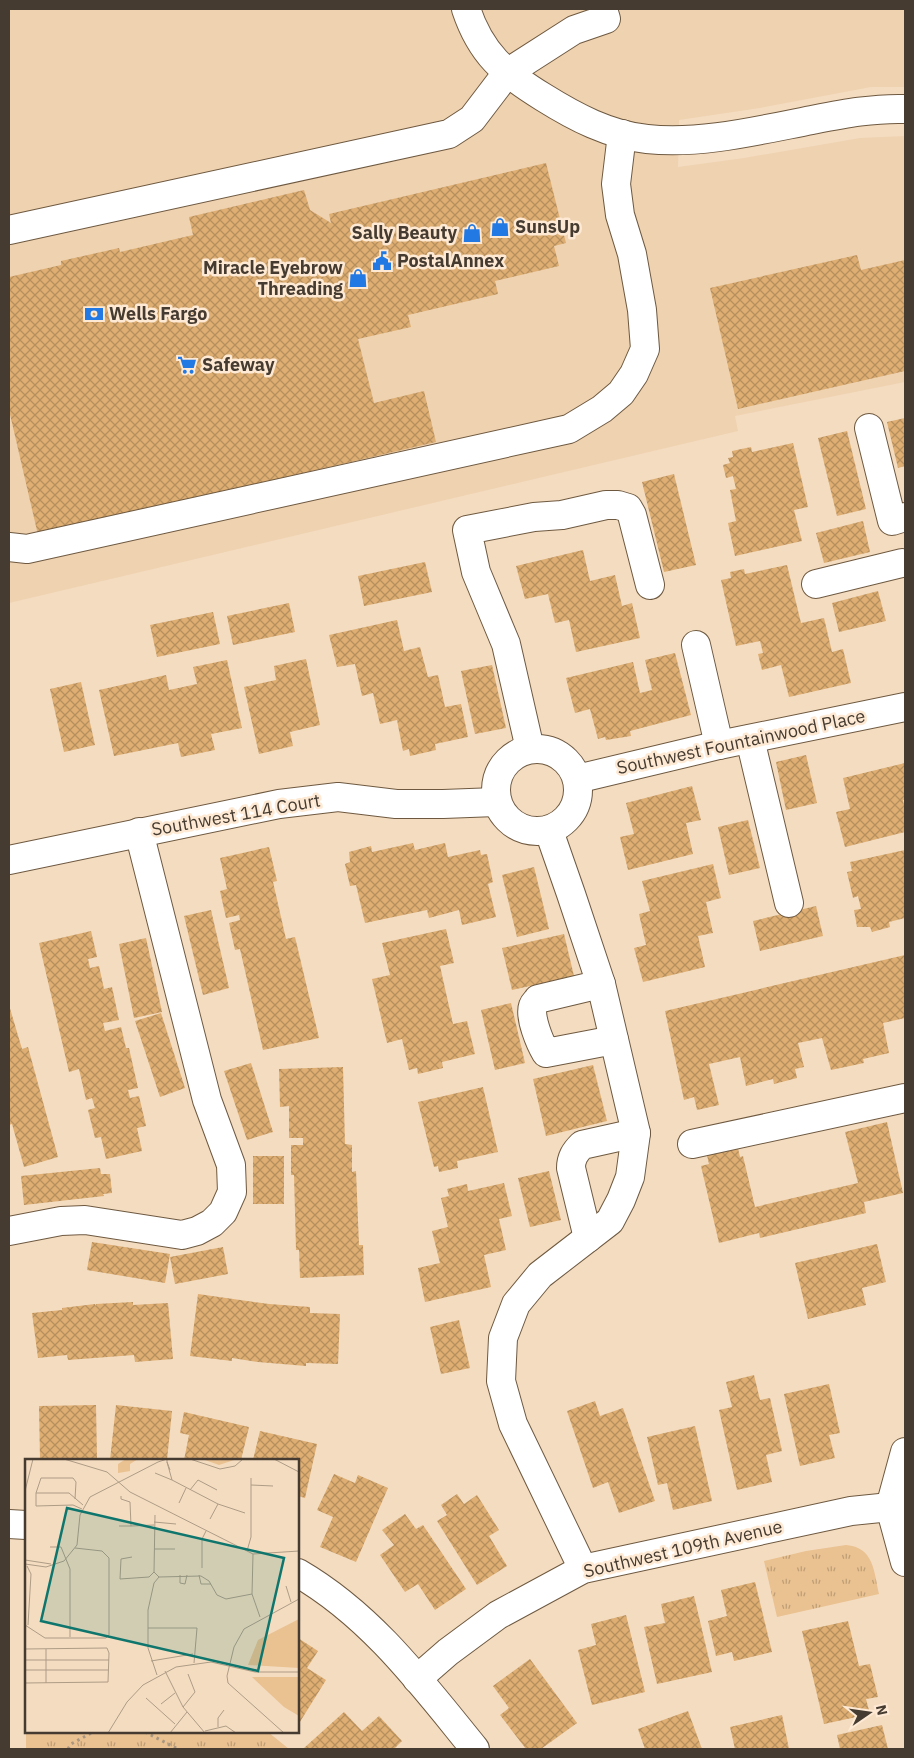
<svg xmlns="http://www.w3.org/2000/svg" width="914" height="1758" font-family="'IBM Plex Sans',sans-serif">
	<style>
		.built { fill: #efd2b0 }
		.grass { fill: url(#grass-tufts) }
		.building { fill: url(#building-cross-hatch) }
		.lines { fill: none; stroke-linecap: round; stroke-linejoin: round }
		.minor-casing { stroke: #6e5940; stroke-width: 30 }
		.path { stroke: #a89681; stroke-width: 3; stroke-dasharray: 2.5 4; stroke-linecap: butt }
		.minor { stroke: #fff; stroke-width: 28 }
		.labels { text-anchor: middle; stroke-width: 5; stroke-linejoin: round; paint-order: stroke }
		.poi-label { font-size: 18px; font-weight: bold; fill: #453b30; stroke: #feead4; text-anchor: start }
		.street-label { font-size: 18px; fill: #453b30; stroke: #feead4 }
		.inset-road { fill: none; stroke: #ae9c86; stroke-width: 1 }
		.view { fill: #0f766e; fill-opacity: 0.15; stroke: #0f766e; stroke-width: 2.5 }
		.inset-edge { fill: none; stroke: #453b30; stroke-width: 2.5 }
	</style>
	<defs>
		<pattern id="grass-tufts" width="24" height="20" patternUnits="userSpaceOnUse" patternTransform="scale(1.25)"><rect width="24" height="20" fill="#eac190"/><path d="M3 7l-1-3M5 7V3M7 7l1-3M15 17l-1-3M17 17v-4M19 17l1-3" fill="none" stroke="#bf9e76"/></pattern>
		<pattern id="building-cross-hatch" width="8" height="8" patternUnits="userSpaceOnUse" patternTransform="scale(1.25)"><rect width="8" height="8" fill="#deae72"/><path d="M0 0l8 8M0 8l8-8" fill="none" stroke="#b68f5e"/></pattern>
	</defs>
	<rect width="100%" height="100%" fill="#f4dcc0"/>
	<polygon class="built" points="9,9 905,9 905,87 871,87 760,108 679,120 678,167 744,158 860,138 905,136 905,382 735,416 738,431 9,603"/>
	<g class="grass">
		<path d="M846,1545c28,2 28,27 33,49l-102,23 -13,-56 42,-10z"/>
		<polygon points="26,1668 26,1732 268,1732 289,1749 26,1749"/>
	</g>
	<g class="building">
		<polygon points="546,163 566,243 554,246 559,266 495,281 498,294 408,315 411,327 358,339 374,403 424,391 436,442 38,535 9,410 9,277 61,265 61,261 119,248 120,252 193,235 189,217 304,190 310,210 331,223 329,214"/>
		<polygon points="857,255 861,270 905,260 905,371 738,409 710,288"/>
		<polygon points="905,418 905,466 898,468 887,422"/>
		<polygon points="847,431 866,509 837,516 818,438"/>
		<polygon points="793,443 808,507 794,510 802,541 735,556 728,523 736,521 730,490 736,489 733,476 726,478 723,465 730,463 728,458 733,457 732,451 751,447 752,452"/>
		<polygon points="674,474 696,565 664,572 642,482"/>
		<polygon points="863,521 870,552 824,563 816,533"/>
		<polygon points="583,550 590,581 615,575 622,606 632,603 640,638 576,652 569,620 555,623 548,594 525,599 516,566"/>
		<polygon points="425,562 432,592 364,606 358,576"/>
		<polygon points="787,565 801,623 824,618 832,652 843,649 851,683 789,697 781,665 762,670 758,654 763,653 760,641 736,646 721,580 731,578 730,572 744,569 745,574"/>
		<polygon points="878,591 886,621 839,632 832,603"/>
		<polygon points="289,603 295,632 233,645 227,616"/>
		<polygon points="213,612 220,644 157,657 150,625"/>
		<polygon points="397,620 404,651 420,647 428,677 438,675 445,707 461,704 468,737 435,744 436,750 410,756 409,749 403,751 397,720 380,724 373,693 362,696 355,664 337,667 329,635"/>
		<polygon points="675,653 691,715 630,731 631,736 606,740 605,737 598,739 590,709 575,713 566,678 633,662 640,693 652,690 645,660"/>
		<polygon points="306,659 320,725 290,732 293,746 259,754 244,687 276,680 274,666"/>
		<polygon points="227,660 242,728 211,734 215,750 181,757 178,743 114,756 99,690 166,675 169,690 197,684 193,667"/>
		<polygon points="492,665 506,728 475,734 461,671"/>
		<polygon points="81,682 95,745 64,752 50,689"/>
		<polygon points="806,755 817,803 786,810 776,762"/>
		<polygon points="905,763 905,800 903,800 905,810 905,832 845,847 836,812 850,809 843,778"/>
		<polygon points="692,786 701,820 686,823 693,854 628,870 620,837 634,834 626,803"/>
		<polygon points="748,820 760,868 729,875 718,827"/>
		<polygon points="413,843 415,850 445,843 448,857 480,850 481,855 487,854 493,882 488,884 496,917 462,925 459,910 429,918 427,910 365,923 356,885 350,886 345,864 350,862 349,852 371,846 372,852"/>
		<polygon points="269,847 277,881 273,882 286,939 295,937 319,1038 263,1050 240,949 235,950 229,923 240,920 239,915 226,918 220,891 227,889 220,858"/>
		<polygon points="905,850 905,918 889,922 890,927 872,932 870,927 857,927 854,910 861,909 858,896 853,898 847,872 852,871 850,862"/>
		<polygon points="713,864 721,898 706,902 713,933 698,936 705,967 643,982 634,948 646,945 639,914 650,911 642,881"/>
		<polygon points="534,867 549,929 517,937 502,875"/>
		<polygon points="816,906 823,936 760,951 753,921"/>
		<polygon points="211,910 229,988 203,995 184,916"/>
		<polygon points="446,929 454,963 440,966 453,1024 467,1021 475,1054 442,1062 443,1068 418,1074 417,1068 409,1070 402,1039 387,1043 372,979 390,975 382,943"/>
		<polygon points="91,931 97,957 88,959 90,968 99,966 104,989 112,987 119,1020 103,1023 105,1031 121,1027 126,1048 129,1048 138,1088 128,1090 130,1098 139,1096 146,1126 137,1128 142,1151 106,1159 101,1137 95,1138 88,1110 95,1108 92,1098 86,1100 79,1069 69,1072 39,943"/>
		<polygon points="564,934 574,976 512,990 502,948"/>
		<polygon points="146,938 162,1012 134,1018 119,944"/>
		<polygon points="905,955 905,1018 883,1023 889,1053 863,1059 864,1063 831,1070 822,1038 798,1043 804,1067 795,1069 797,1078 774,1084 773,1079 746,1086 740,1057 709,1064 719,1105 697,1110 694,1097 684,1100 665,1011"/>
		<polygon points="511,1003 525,1063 495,1070 481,1010"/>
		<polygon points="9,1005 22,1049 28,1047 58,1157 24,1167 12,1124 9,1125"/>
		<polygon points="161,1013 185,1088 160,1097 135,1021"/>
		<polygon points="251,1063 273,1132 247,1140 224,1071"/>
		<polygon points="593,1065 607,1121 546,1136 533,1079"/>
		<polygon points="343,1067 345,1144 352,1145 352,1172 356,1171 359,1245 363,1245 364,1275 300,1278 299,1250 296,1250 294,1175 291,1175 291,1145 303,1145 303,1138 289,1138 289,1106 280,1107 279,1069"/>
		<polygon points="483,1087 498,1152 457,1161 458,1168 439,1172 438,1166 434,1167 418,1102"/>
		<polygon points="887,1122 903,1193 864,1202 866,1213 760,1238 759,1233 719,1243 701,1166 709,1164 706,1151 737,1144 740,1157 743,1156 755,1207 858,1183 845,1132"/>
		<rect x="253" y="1156" width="31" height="48"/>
		<polygon points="100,1168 101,1174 110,1174 112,1193 103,1194 104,1196 24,1205 21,1176"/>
		<polygon points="549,1171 561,1220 530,1227 518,1178"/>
		<polygon points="504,1183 512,1216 499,1219 506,1250 484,1255 491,1287 425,1302 418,1268 440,1263 432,1231 448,1227 441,1198 449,1196 447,1189 467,1184 468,1191"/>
		<polygon points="92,1242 170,1254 165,1283 87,1270"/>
		<polygon points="877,1244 886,1282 862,1288 866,1305 808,1319 795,1263"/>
		<polygon points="223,1247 228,1274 175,1284 170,1257"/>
		<polygon points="198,1294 269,1304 310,1307 310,1313 340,1314 338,1364 306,1363 306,1366 258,1362 232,1358 232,1361 190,1356"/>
		<polygon points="133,1302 133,1305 168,1303 173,1359 135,1362 134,1355 68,1360 67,1355 38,1358 32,1313 62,1310 62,1308 95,1304 95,1306 96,1304"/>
		<polygon points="459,1320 470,1368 441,1374 430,1327"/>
		<polygon points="754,1375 760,1400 770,1398 782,1451 766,1455 772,1482 737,1490 719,1410 732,1407 726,1382"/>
		<polygon points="829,1384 840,1433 829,1435 835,1458 800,1466 784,1394"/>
		<polygon points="595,1401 600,1416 623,1408 655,1501 619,1513 608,1482 593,1488 567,1411"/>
		<polygon points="96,1405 97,1460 40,1460 39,1406"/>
		<polygon points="116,1405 172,1411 167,1460 110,1460"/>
		<polygon points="184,1412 249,1427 241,1460 184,1460 189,1435 180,1433"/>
		<polygon points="695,1426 712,1501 673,1510 667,1483 658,1485 647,1437"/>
		<polygon points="260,1431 317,1444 305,1498 298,1496 298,1460 253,1460"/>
		<polygon points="334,1474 355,1483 358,1475 388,1488 356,1562 320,1547 333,1517 317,1510"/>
		<polygon points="457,1494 464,1504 477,1495 499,1530 489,1536 507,1566 477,1585 437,1521 447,1515 441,1505"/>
		<polygon points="405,1514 416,1529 423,1525 466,1589 435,1610 418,1584 405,1592 380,1555 394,1545 382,1530"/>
		<polygon points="755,1582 772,1652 734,1661 732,1652 716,1656 708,1621 727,1616 721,1590"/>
		<polygon points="694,1596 712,1672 657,1684 644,1627 665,1623 661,1604"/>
		<polygon points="626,1615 645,1692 592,1705 578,1650 596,1645 591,1624"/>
		<polygon points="848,1621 859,1666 870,1664 878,1697 866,1699 870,1714 824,1724 802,1631"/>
		<polygon points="298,1638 318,1651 307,1668 326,1680 298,1725"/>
		<polygon points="530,1659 577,1723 541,1749 526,1749 500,1715 509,1708 493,1686"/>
		<polygon points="688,1711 702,1749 645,1749 638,1729"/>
		<polygon points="344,1712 362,1731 379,1716 402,1741 394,1749 305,1749 304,1748"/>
		<polygon points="782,1715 789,1749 735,1749 730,1727"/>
		<polygon points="882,1725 888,1749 840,1749 837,1735"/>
	</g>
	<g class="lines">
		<g class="minor-casing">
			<g id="minor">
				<path d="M466,9c15,45 38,64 77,88 32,20 66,38 104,42 53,6 113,-9 165,-19 31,-6 61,-12 93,-11"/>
				<polyline points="9,230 449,134 472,119 507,73 574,30 606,19 603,9"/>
				<polyline points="869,428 892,521 905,517"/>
				<polyline points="9,547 27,549 569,429 602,409 621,393 634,374 645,349 642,310 632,254 620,215 616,184 622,134"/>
				<polyline points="816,584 902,563"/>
				<polyline points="696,645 719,745"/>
				<polyline points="750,739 789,903"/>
				<circle cx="537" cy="790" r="41"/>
				<polyline points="530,749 506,644 476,572 467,530 534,517 562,515 606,505 618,505 628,508 632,515 650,585"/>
				<polyline points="577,779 719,745 905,707"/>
				<polyline points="549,831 571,894 601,984 636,1133 630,1177 621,1200 610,1221 540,1275 516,1304 503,1338 501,1381 513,1424 583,1569"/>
				<polyline points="9,860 279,804 338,797 396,804 443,804 496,802"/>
				<path d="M601,984l-63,15c-1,2 -4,4 -5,7 -4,11 7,37 13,47l68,-13"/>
				<polyline points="692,1144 905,1098"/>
				<polyline points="9,1231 61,1221 85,1220 182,1235 197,1231 212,1223 223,1212 232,1192 231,1165 207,1100 139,832"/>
				<path d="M588,1238l-17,-70c0,-10 4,-16 11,-23l54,-12"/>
				<polyline points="905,1452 890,1507 905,1562"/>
				<polyline points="9,1524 26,1525"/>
				<path d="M298,1573c74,43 124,111 177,176"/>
				<polyline points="417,1679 448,1652 498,1615 583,1569 851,1511 890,1507"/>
			</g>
		</g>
		<g class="path">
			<polyline points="145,1732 178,1749"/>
			<polyline points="68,1749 71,1744 93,1732"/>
		</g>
		<use href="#minor" class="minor"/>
	</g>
	<defs>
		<g id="shop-bare" transform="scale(1.5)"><path d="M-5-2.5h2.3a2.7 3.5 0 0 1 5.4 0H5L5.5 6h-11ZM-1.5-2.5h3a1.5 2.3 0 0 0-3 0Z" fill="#2379e3" stroke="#feead4" stroke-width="2.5" paint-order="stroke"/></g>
		<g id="civic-bare" transform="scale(1.5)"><path d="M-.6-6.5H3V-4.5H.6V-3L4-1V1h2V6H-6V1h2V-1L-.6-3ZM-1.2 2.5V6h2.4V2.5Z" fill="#2379e3" stroke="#feead4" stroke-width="2.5" paint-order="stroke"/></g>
		<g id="bank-bare" transform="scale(1.5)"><path d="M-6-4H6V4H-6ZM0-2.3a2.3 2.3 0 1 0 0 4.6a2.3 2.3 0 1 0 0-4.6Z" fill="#2379e3" stroke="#feead4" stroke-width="2.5" paint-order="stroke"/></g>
		<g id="supermarket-bare" transform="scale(1.5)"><path d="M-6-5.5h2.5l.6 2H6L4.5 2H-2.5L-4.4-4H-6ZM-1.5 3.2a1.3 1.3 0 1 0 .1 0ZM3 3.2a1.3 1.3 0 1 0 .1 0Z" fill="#2379e3" stroke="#feead4" stroke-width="2.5" paint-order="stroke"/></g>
	</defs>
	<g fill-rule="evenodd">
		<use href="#shop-bare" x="500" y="227"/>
		<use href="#shop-bare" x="472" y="233"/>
		<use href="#civic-bare" x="382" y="261"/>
		<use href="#shop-bare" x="358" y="278"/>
		<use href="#bank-bare" x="94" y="314"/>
		<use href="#supermarket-bare" x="187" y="365"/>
	</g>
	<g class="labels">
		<g class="poi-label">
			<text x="515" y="233">SunsUp</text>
			<text x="457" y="239" text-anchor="end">Sally Beauty</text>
			<text x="397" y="267">PostalAnnex</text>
			<text x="343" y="274" text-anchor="end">Miracle Eyebrow<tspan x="343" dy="21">Threading</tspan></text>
			<text x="109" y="320">Wells Fargo</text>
			<text x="202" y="371">Safeway</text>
		</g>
		<g class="street-label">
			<text transform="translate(741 742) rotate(-12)" y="6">Southwest Fountainwood Place</text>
			<text transform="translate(236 815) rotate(-10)" y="6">Southwest 114 Court</text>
			<text transform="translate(683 1549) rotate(-13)" y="6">Southwest 109th Avenue</text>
		</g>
	</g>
	<g transform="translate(25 1459)">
		<rect width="274" height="274" fill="#f4dcc0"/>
		<path d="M212,0l-18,6 -14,-5v-1zM274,160v49l-51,-3 10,-25zM227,218h47v39l-15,-9z" fill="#eac190"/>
		<path d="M101,0h12l-8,5v7l-12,2v-9z" fill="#eac190"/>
		<path class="inset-road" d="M39,0l43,13 23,20 123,62 46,-3M165,0l30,10 15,-3 8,-7M249,0l25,13M145,11l-3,-8 5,18 46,24 27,9M130,14l17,7M226,26l22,1M165,31l8,-10 19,10M0,32l8,-32M11,34l5,-15h32l3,4 -1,17M154,44l7,-15M57,50l-9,-4 -37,1v-13h33l14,12M185,60l8,-15M129,63l22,2M94,67h12l-1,-24 -9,-3v-3M106,67l23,-1M25,88h11l9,22v68M129,90h21M222,92l4,-14v-59M228,95l-1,40 8,23M107,98l-11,2 -1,20 29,-2 5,-5 5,5 -5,6M0,101l26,4M0,105l21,3 18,-6 13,-16 3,-30 10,-18 68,-35 9,-3v3M2,107l4,8 -3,51M177,109v-29l4,-8M129,113l1,-57M155,116v8l5,1 2,-9M174,116l2,9h10M134,118l42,-1 8,5 8,14 9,4 26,-5M129,124l-6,27v38l9,27M261,127l5,16M0,166l20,13h61l3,-3v-77l-7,-7 -27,-3M123,169h49l-3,35M0,190l82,-1 2,5 -1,29 -83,1M0,201h84M126,202l42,-7M0,211h84M140,212l18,36 22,26M21,224v-34M121,239l29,26M136,245l14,-11M158,248l12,-15 -7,-18M193,268v-9l6,-8M180,272l21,-5 10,7M83,274l19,-31 16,-17 33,-18 35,-5 44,10h44M145,274l17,-21M259,274l-56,-50 -1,-7 7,-29 10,-18 55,-30"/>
		<path class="view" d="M42,49l217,50 -26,113 -217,-50z"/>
		<rect width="274" height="274" class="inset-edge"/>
	</g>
	<rect width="914" height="1758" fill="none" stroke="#453b30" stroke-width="20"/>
	<g transform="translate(869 1713) rotate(77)" stroke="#feead4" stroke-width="4" paint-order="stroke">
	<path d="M0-4L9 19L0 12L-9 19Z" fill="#453b30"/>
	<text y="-8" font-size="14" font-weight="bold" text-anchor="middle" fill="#453b30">N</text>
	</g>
</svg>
